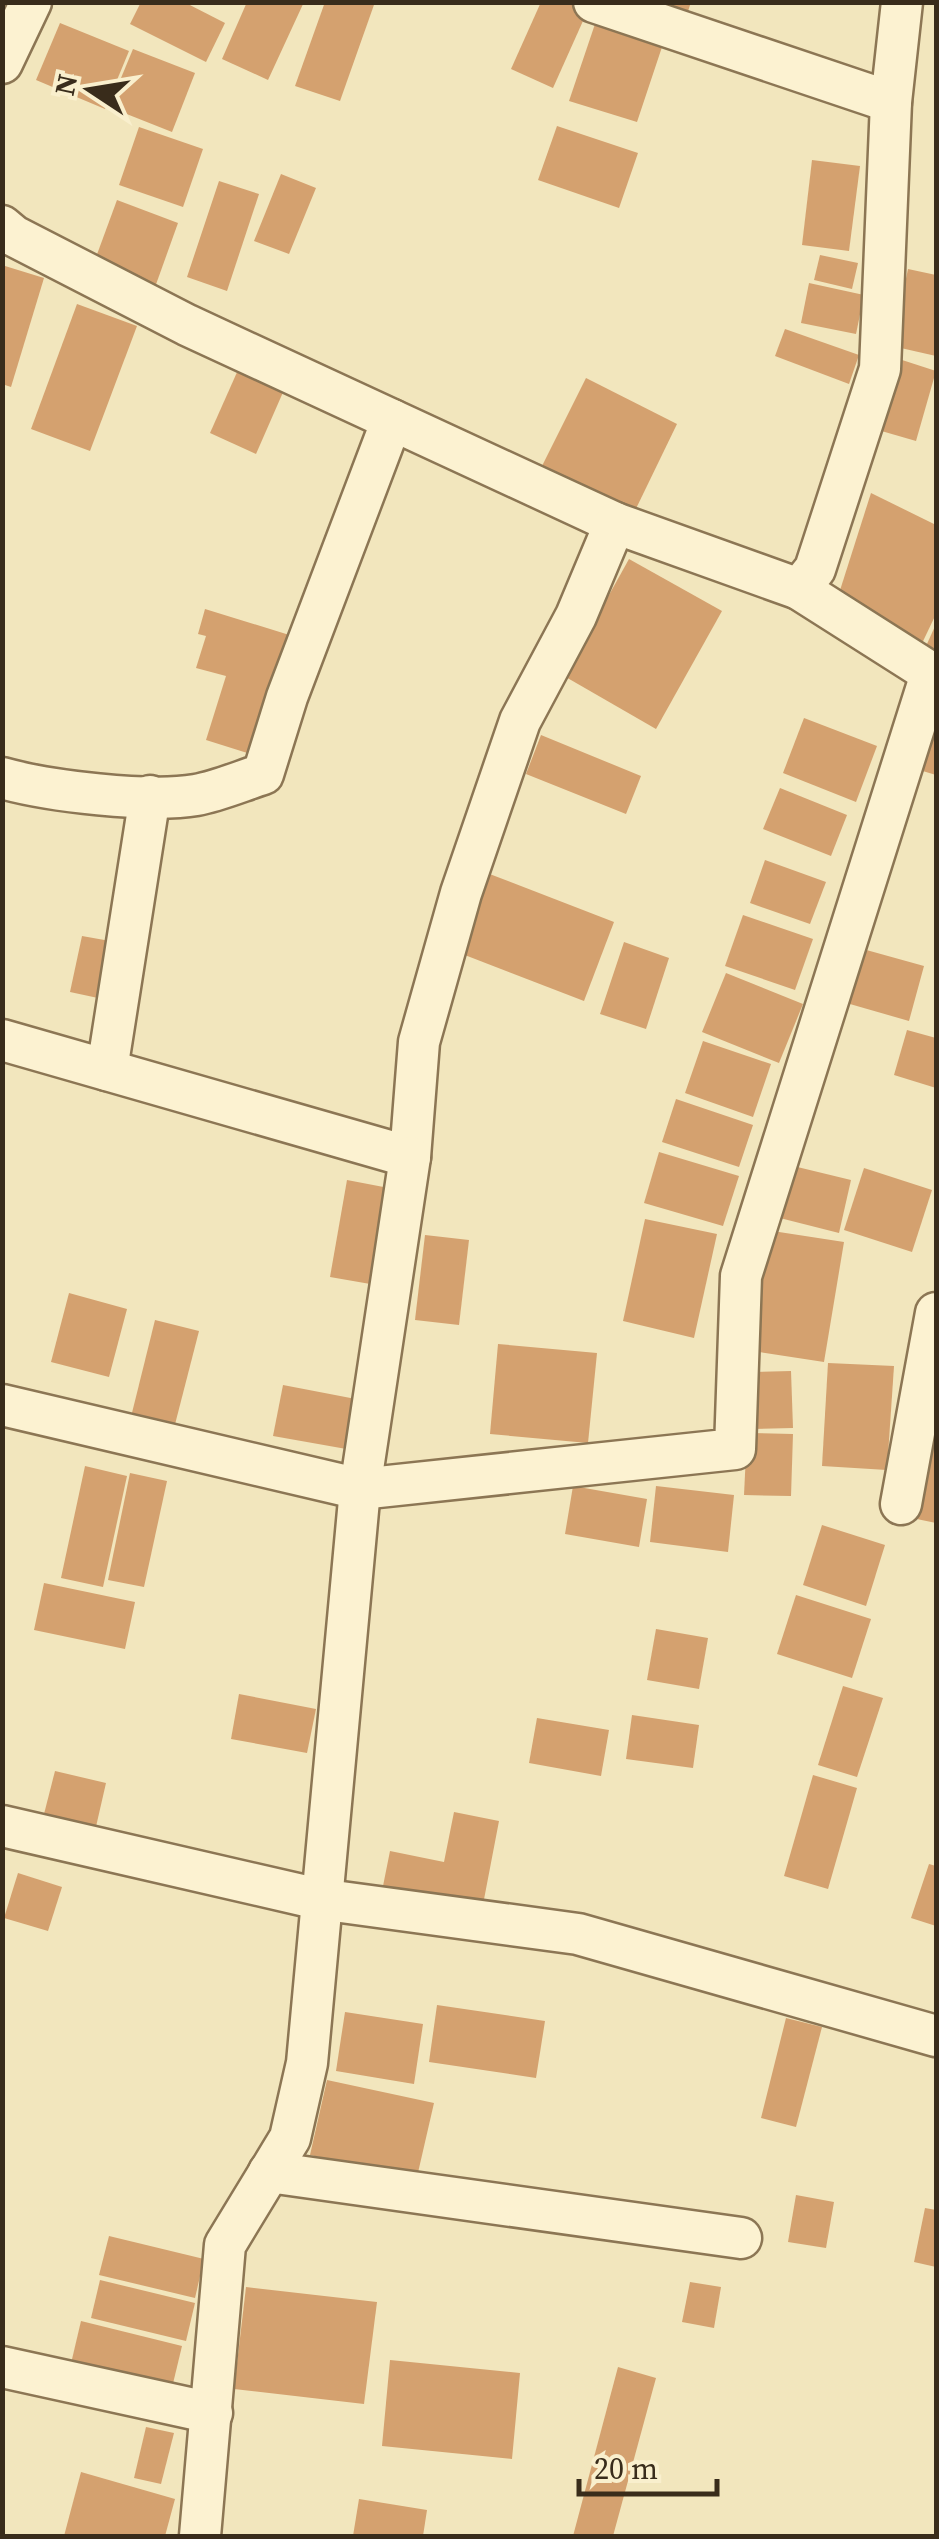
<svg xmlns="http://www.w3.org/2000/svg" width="939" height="2539" font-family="'Source Serif 4',serif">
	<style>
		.building { fill: #d4a16f }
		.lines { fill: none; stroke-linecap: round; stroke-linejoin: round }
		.minor-casing { stroke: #8c7654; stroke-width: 45 }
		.minor { stroke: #fcf2d1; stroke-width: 40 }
	</style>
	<rect width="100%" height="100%" fill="#f2e6bd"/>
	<g class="building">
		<polygon points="141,2 184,2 225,23 206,62 130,24"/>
		<polygon points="247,2 304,2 268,80 222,59"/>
		<polygon points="325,2 375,2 340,101 295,86"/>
		<polygon points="541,2 566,2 587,12 553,88 511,69"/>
		<polygon points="615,2 691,2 683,27"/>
		<polygon points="60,23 129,51 105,109 36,80"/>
		<polygon points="595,24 663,44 637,122 569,101"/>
		<polygon points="133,49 195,73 172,132 109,107"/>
		<polygon points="557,126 638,153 619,208 538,180"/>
		<polygon points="139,127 203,149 183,207 119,185"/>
		<polygon points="812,160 860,166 849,251 802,245"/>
		<polygon points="281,174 316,188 289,254 254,241"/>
		<polygon points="219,181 259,194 227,291 187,277"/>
		<polygon points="117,200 178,223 154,290 92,268"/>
		<polygon points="820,255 858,263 852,289 814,280"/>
		<polygon points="5,266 44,278 11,387 2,384"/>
		<polygon points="908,269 936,275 936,356 892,346"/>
		<polygon points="809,283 864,295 856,334 801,323"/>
		<polygon points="77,304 137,326 90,451 31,429"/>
		<polygon points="785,329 859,355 849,384 775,356"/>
		<polygon points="899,359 936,371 916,441 878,430"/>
		<polygon points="238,370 284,390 256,454 210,433"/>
		<polygon points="586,378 677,424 630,521 538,474"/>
		<polygon points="871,493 936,525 936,614 915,658 835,606"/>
		<polygon points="629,559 722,611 656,729 564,676"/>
		<polygon points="205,609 299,638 263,758 206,740 226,676 196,668 206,636 198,634"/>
		<polygon points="936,624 936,662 922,655"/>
		<polygon points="936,705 936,775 906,766"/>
		<polygon points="804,718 877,746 856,802 783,773"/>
		<polygon points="541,735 641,776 626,814 526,774"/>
		<polygon points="780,788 847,815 831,856 763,829"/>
		<polygon points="765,860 826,882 810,924 750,903"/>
		<polygon points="487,873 614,922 584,1001 457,952"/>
		<polygon points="743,915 813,939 795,990 725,966"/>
		<polygon points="82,936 110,941 98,998 70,992"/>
		<polygon points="624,942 669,958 646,1029 600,1014"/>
		<polygon points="852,946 924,966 909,1021 836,1000"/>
		<polygon points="726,973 803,1004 779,1063 702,1032"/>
		<polygon points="907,1030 936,1038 936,1088 894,1075"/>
		<polygon points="703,1041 771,1064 753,1117 685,1093"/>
		<polygon points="676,1099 753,1125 739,1167 662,1142"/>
		<polygon points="659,1152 739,1176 723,1226 644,1203"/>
		<polygon points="785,1164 851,1180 839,1233 772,1216"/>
		<polygon points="864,1168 932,1190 912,1252 844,1230"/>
		<polygon points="347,1180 394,1189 376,1285 330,1277"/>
		<polygon points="645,1219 717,1234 694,1338 623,1321"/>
		<polygon points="766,1230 844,1242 824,1362 746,1350"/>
		<polygon points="425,1235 469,1240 459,1325 415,1320"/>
		<polygon points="69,1293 127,1309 109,1377 51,1362"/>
		<polygon points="155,1320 199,1331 172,1436 129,1425"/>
		<polygon points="498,1344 597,1353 588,1443 490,1434"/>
		<polygon points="828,1363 894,1366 887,1470 822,1466"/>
		<polygon points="791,1371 793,1428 751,1429 750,1372"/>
		<polygon points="283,1385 361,1400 352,1450 273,1436"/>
		<polygon points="747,1433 793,1434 791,1496 744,1495"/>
		<polygon points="928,1447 936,1449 936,1523 912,1518"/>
		<polygon points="85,1466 127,1476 103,1587 61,1578"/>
		<polygon points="130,1473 167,1481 144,1587 108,1580"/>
		<polygon points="573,1486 647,1499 639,1547 565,1534"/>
		<polygon points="656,1486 734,1495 728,1552 650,1542"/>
		<polygon points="822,1525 885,1545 866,1606 803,1585"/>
		<polygon points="44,1583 135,1602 125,1649 34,1630"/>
		<polygon points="796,1595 871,1619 852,1678 777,1654"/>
		<polygon points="656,1629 708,1638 699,1689 647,1680"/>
		<polygon points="843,1686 883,1698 857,1777 818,1765"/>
		<polygon points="239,1694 316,1709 307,1753 231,1739"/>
		<polygon points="632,1715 699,1725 693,1768 626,1759"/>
		<polygon points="537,1718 609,1730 601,1776 529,1763"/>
		<polygon points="55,1771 106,1783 95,1831 43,1818"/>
		<polygon points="813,1775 857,1788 828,1889 784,1876"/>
		<polygon points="454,1812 499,1821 481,1915 381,1896 390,1851 444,1862"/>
		<polygon points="929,1864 936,1866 936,1926 911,1918"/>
		<polygon points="18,1873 62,1887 48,1931 4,1918"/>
		<polygon points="437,2005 545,2021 536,2078 429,2062"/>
		<polygon points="345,2012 423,2024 414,2084 336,2071"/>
		<polygon points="786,2018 822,2027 796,2127 761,2118"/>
		<polygon points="327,2080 434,2103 417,2177 310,2155"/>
		<polygon points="796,2195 834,2202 826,2248 788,2242"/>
		<polygon points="925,2208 936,2210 936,2267 914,2262"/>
		<polygon points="109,2236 204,2259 195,2298 99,2275"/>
		<polygon points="100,2280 195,2303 186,2341 91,2318"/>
		<polygon points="690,2282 721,2287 714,2328 682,2322"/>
		<polygon points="246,2287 377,2302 364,2404 234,2389"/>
		<polygon points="81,2321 182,2346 170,2396 69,2372"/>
		<polygon points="390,2360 520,2373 512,2459 382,2446"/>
		<polygon points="618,2367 656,2378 613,2536 573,2536"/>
		<polygon points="146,2427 174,2433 161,2484 134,2478"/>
		<polygon points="81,2472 175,2499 165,2536 64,2536"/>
		<polygon points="359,2499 427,2510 423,2536 353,2536"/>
	</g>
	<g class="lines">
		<g class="minor-casing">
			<g id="minor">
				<polyline points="594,2 891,102"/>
				<polyline points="2,63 31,2"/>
				<polyline points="2,226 14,236 187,325 615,523"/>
				<polyline points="799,589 936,676"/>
				<path d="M2,778c46,13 147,25 194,17 22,-4 45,-14 67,-21l24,-77 105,-277"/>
				<polyline points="2,1040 410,1157 419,1042 461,893 520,721 576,616 615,523 799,589 815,569 880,369 891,102 902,2"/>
				<polyline points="107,1070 150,796"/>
				<polyline points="2,1405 360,1489 735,1449 741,1276 931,674"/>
				<polyline points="901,1504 936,1313"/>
				<polyline points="2,1826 319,1899 578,1934 936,2036"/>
				<polyline points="269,2172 741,2238"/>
				<polyline points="2,2367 212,2413"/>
				<polyline points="200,2536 225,2245 290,2138 307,2063 360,1489 410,1157"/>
			</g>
		</g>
		<use href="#minor" class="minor"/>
	</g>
	<rect width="939" height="2539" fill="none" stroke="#392c1b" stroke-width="10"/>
	<g transform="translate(90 90) rotate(282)" stroke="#f9efcd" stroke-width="8" paint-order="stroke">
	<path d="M0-8L18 38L0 25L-18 38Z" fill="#392c1b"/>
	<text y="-15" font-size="28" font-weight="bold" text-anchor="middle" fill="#392c1b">N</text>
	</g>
	<path d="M579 2479v15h138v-15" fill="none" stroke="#392c1b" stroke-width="5"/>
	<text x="594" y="2479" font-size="30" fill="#392c1b" stroke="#f9efcd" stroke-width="8" paint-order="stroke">20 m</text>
</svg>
